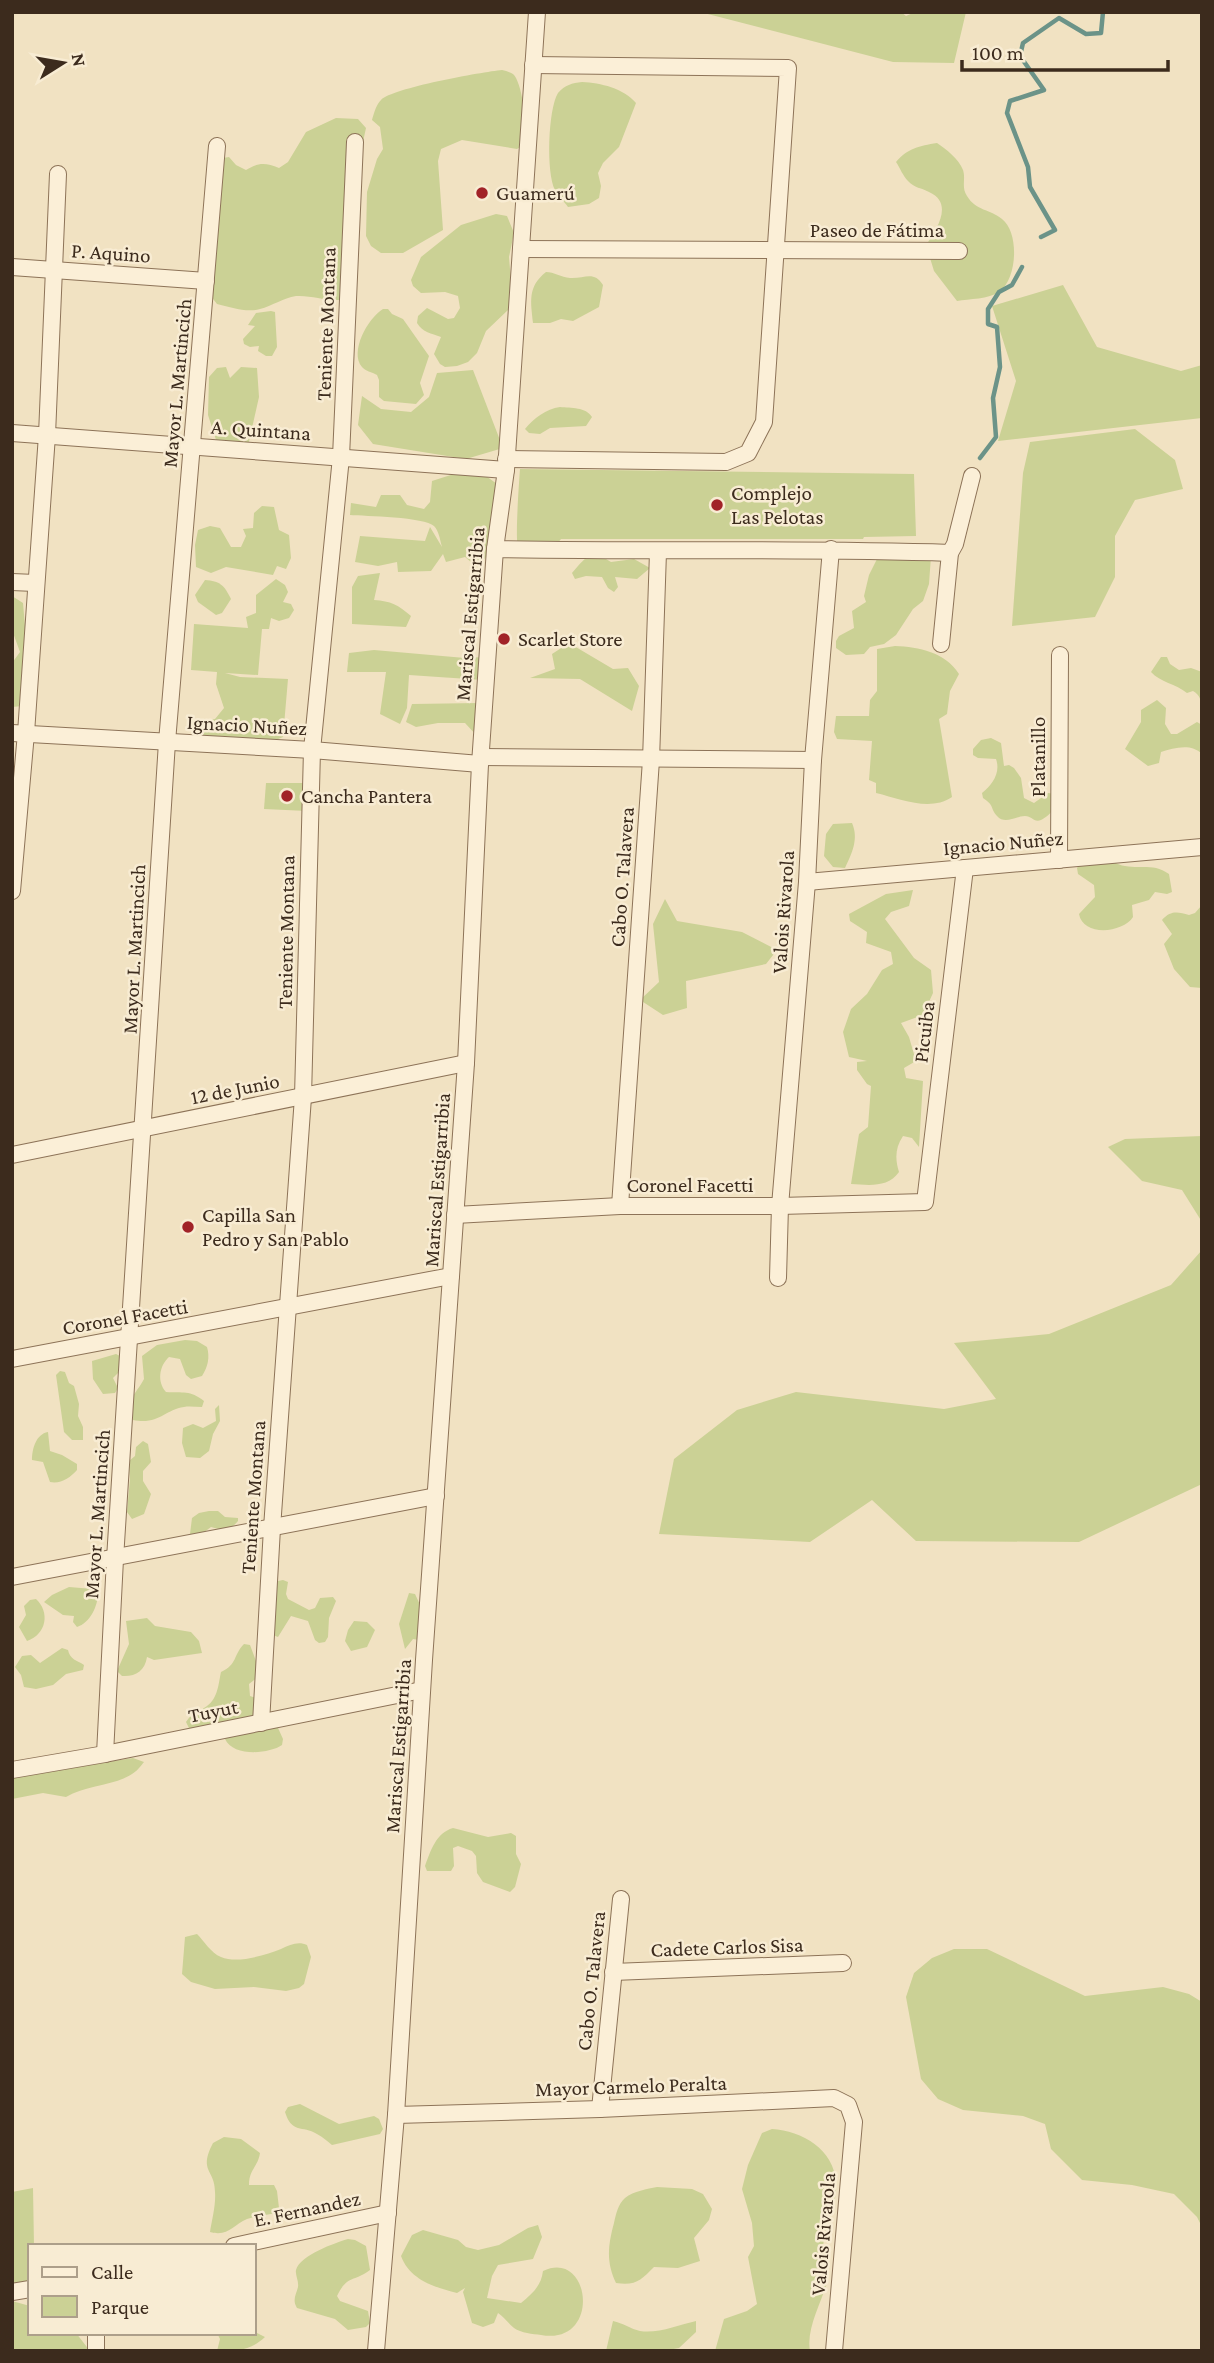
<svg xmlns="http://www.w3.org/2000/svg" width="1214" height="2363" font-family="'Crimson Pro',serif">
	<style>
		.green { fill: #cbd195 }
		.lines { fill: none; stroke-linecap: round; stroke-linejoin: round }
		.stream { stroke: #6b9388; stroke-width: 4.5 }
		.minor-casing { stroke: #8d7358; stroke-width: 18 }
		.minor { stroke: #fbefd7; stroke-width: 16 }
		.poi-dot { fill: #a12328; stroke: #f8ecd3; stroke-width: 2.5 }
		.labels { text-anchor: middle; stroke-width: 5; stroke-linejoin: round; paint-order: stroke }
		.poi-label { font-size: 21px; fill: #3c2b1d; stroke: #f8ecd3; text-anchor: start }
		.street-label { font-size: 21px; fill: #3c2b1d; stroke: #f8ecd3 }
	</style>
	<rect width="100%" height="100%" fill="#f1e2c2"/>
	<g class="green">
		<polygon points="700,12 901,12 906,16 915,12 966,12 954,63 893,62"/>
		<path d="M502,70c4,1 8,2 11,4 10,9 14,55 13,69l-9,6 -55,-9 -21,9 -3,12 5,69 -40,23h-22l-10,-7 -5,-10 1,-44 10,-33 6,-10 -3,-22 -8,-7c2,-7 4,-15 9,-20 11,-12 101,-28 121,-30z"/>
		<path d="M582,82c19,1 41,6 54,21l-17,44 -16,16 -5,10 3,13 -2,12 -10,6 -21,3c-4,-6 -10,-11 -13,-17 -9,-17 -7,-81 3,-97 7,-8 14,-10 24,-11z"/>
		<path d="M336,118l22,1 8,9 -5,23 -13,139 -8,10c-15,1 -29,-5 -44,-4 -13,2 -24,10 -36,13 -13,4 -30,-2 -43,-5l-7,-9 7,-45 -3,-34 9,-58 6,-1 7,8 10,5c13,-8 20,-7 33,-2l9,-6 18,-30z"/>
		<path d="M937,143c9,6 22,16 26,27 3,9 -2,17 4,26 9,15 23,13 35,23 18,14 15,61 -3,73 -10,7 -30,7 -42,9l-23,-30 -8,-26c11,-16 28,-42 3,-53 -7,-4 -15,-4 -21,-11 -5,-5 -8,-13 -12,-19 12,-14 23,-16 41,-19z"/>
		<path d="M496,214l11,2 7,17 -5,24 3,36 -4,17 -22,21 -9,22 -9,9 -11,4 -12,1 -5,-3 -6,-10 7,-17c-10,-4 -18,-4 -24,-14l1,-7 9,-8 21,11 6,-1 6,-10 -2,-12 -13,-4 -24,1 -8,-7 -2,-6 10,-23 40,-32z"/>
		<path d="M546,272c8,0 15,5 24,6 14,1 24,-8 33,7l-4,22 -26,14 -12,-2 -11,4h-17c-2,-21 -6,-36 13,-51z"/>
		<polygon points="1063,285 1097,347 1181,371 1202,365 1202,418 998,441 1016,381 992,306"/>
		<path d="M383,309h5l4,5 11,5 26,37 -9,27 4,12 -8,9 -32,-3 -5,-4v-17l-2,-5c-5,-3 -12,-4 -15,-8 -13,-15 6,-49 21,-58z"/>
		<polygon points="271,311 275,312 277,347 272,356 266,356 258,351 259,346 250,347 244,344 243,339 255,326 248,325 256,313"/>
		<polygon points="226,367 230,378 241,367 257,368 259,397 248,446 217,443 208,415 209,377 217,368"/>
		<polygon points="473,370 503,448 466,459 373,444 358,425 362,396 381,409 411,412 429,397 437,373"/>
		<path d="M560,407c11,1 26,0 32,10l-6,9 -36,2 -10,6 -11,-1 -4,-4c9,-11 21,-20 35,-22z"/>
		<polygon points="1135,429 1175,460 1183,489 1135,500 1115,536 1115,577 1095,617 1012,626 1023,473 1030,442"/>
		<path d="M520,469l394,5 2,62 -52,1 -1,2h-302l-8,10 -35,-3c-3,-7 1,-63 2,-77z"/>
		<path d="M479,471l18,13 -11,73 -9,10 -12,-10 -19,5 -3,-8 -12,17 -33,1 -1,-10 -19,4 -23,-4 5,-26 65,5 5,-14 12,20c-2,-7 -3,-16 -8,-21 -9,-9 -69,-10 -84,-11l1,-12 25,4 5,-12h19l7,10 17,4 6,-7 2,-21 25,-8z"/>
		<polygon points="262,506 274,507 279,530 289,535 291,558 286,569 277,566 273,575 226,567 211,573 196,567 195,545 198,530 210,526 220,528 231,547 241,547 246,536 243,529 253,528 254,513"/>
		<polygon points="920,544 931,556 929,584 923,601 913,609 896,635 884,644 870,647 864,654 846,655 836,648 836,641 839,636 854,628 852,611 866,602 864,596 869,575 880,553"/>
		<path d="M596,553l15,9 23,-3 16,9 -13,11 -22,-2 3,10 -4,5 -6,-4 -6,-11 -16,-1 -11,3 -3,-6c7,-8 13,-17 24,-20z"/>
		<path d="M380,573l-6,27c17,1 24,5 37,16l-5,11 -54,-3v-37l6,-11z"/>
		<polygon points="276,579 285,585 288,592 283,602 291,604 294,610 289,618 279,621 271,618 269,629 262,629 258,675 225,673 240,677 288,679 283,737 266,744 208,744 195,735 199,722 215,719 224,708 216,684 217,672 191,670 194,624 248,628 246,617 256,613 256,595"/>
		<path d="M205,580c15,1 19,5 26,19l-9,14 -6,2 -18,-13 -3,-7z"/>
		<polygon points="12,596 23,603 25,626 36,661 23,706 12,707 12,663 20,652 12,630"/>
		<polygon points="569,643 613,669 628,668 639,686 632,711 580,679 530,678 555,669 552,654"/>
		<path d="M895,646c24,1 50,6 64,28l-9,17 -3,23 -8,5 13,78c-22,15 -51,2 -76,-4v-10l-7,-3 3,-39 -35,-2 -3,-7 2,-16h33l1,-16 7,-9v-42z"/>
		<polygon points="374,650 465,658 483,657 483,680 409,675 407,708 400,724 380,714 386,672 347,672 349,653"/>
		<path d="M1161,657h6l3,7 9,6 12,-2 11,4v36c-1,-8 -2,-13 -9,-17l-6,2c-11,-9 -27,-11 -36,-21z"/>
		<path d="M1157,700l9,8 -1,16 6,10h6l20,-12 5,3v29c-11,-11 -28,-6 -41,-2l-2,11 -11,3 -23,-17 16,-27v-12z"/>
		<polygon points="480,703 478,737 465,723 438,723 416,727 406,722 412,704"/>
		<path d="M991,738l10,5 3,23 5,-1 5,3 7,10 3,20 10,5 14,-10 7,1v15c-4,3 -9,9 -14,11 -7,3 -9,-4 -16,-4 -9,0 -20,9 -28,0 -7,-8 -2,-10 -14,-18l-1,-5c10,-8 19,-20 14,-34l-18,-1 -5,-3v-6l8,-9z"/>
		<polygon points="266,783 309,783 307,811 264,809"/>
		<path d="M852,823c7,16 0,30 -7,45l-12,-1 -9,-11 2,-22 7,-10z"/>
		<path d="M1105,855c6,5 12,10 20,11 16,3 29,-3 44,8l3,18 -5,2 -12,-2 -6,8 -17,5 1,12c-10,16 -50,20 -54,-3l16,-17 -1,-12 -16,-11 -1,-6 4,-5z"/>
		<path d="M913,890l-4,16 -18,6 -6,7 29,39 17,12 2,23 -10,22 -22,8 8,14 7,24 -12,7 2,10 17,3 -4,66 -7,-9 -9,-2c-8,12 -8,23 -4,36 -11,16 -30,13 -48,12l8,-50 9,-7 3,-41 -4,-2 -10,-14v-8l10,-1 -18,-4 -6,-25 8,-23 16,-15 15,-24 11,-6 -2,-12 -25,-9 1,-11 -17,-11 -1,-7 37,-20z"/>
		<polygon points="665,899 677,921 742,932 777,950 766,964 686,981 687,1008 663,1015 640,1000 659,982 653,924"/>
		<path d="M1202,905v83l-12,-1 -16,-18 -10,-25 8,-10 -10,-14c9,-10 16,-8 27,-5l6,-2z"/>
		<polygon points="1202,1136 1202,1222 1182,1190 1142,1181 1108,1147 1125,1139"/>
		<polygon points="1202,1250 1202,1484 1079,1542 916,1541 872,1500 810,1542 659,1534 674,1459 737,1410 796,1392 944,1409 996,1399 954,1343 1049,1334 1171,1285"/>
		<path d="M185,1340l12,1 10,6c3,10 1,20 -5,29l-11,3 -5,-4 -6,-16 -11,-2c-10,9 -12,25 -3,35 17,1 24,-2 38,9l-2,6c-6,0 -13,-1 -18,0 -20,3 -25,18 -51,13 -7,-23 2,-24 11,-41l-2,-23 15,-11z"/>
		<polygon points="116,1354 126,1359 121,1370 113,1378 118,1388 115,1393 103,1394 93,1379 92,1361"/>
		<polygon points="60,1371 65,1372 69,1383 74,1386 79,1404 78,1416 83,1427 83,1440 72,1440 64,1432 56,1375"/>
		<polygon points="219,1405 220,1421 213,1434 209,1451 200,1458 186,1457 182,1443 183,1428 193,1424 203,1428 216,1421 215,1409"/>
		<path d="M48,1432l2,19 12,4 15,9v6c-7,8 -16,14 -27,12l-7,-20 -11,-2c0,-11 4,-26 16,-28z"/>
		<polygon points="143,1441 148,1444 151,1462 143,1471 143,1481 151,1494 144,1514 132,1519 127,1512 130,1479 129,1461 135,1456 136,1447"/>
		<path d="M209,1511h9l7,6 13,1v3c-9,11 -15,9 -27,6l-8,6 -13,1 2,-16 7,-5z"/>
		<polygon points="283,1580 288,1582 286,1594 288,1599 309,1610 315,1608 320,1598 333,1597 336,1601 329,1618 328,1637 325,1642 319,1643 315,1640 308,1621 291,1616 278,1637 273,1635 274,1593 278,1581"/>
		<path d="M69,1587l24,2 5,4c0,13 -8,30 -21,34l-4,-5 1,-6 -11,-1 -19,-13 8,-7z"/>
		<polygon points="409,1593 415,1594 422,1609 425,1641 413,1639 405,1649 399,1624"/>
		<path d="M36,1599c14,13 11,35 -9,42l-8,-14 7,-12 -2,-9 6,-6z"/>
		<path d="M147,1618l8,8 36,6 8,9 3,12 -48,7 -7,-3c-2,14 -12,20 -25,19l-5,-5 12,-27 -3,-23z"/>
		<polygon points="354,1621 367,1622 375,1630 367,1647 351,1651 345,1641 348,1630"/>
		<path d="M244,1644l6,1 6,16 5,3 -3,13 -9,7 1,12 6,2 17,26 5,4 5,11 -1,6c-13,9 -49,12 -57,-6 -2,-4 -1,-12 -1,-17l-22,8 -13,-2 -3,-6c6,-9 9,-8 18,-14 14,-8 14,-22 17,-36 17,-8 12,-17 23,-28z"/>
		<path d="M62,1648l6,2c2,10 9,10 16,15l-1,5 -17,4 -13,11 -17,4 -12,-2 -3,-12 -6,-8 7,-11 9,-1 9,8z"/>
		<path d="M133,1758l11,4c-3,4 -8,10 -12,12 -18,12 -46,11 -66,23l-23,-4 -31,6v-22z"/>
		<path d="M453,1828l35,9 23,-4 5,3v18l5,10 -6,23 -5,5 -27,-10 -6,-9 -1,-17 -4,-5 -14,-5 -5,2 1,18 -3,5h-24l-2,-5c6,-16 11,-33 28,-38z"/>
		<path d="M197,1934c7,7 14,19 24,23 17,7 44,-2 60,-8 9,-4 17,-8 26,-4l4,12 -7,27 -5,4 -13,3 -32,-4 -39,2 -24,-7 -9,-8 3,-37z"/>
		<polygon points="954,1949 987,1949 1085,1996 1163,1987 1189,1994 1202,2002 1202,2227 1197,2217 1174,2194 1132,2185 1082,2180 1051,2149 1045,2124 1023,2116 963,2110 938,2099 921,2079 906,1997 914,1973 932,1958"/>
		<path d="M300,2104l39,20 35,-8 5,3 4,10 -3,5 -48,11c-5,-4 -9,-8 -15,-11 -15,-9 -25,0 -32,-22l3,-5z"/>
		<path d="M772,2129c30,2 62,20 64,54 2,20 -11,43 -13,63 -2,13 7,25 4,37 -6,20 -21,46 -17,68h-95l9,-32 23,-8 10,-7 -9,-47 6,-11 -2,-23 -10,-34 6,-24 14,-32z"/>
		<path d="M224,2137l17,2 19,14c-2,14 -11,16 -11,32h25l3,6 2,17 -3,5c-9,2 -20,3 -29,6 -14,6 -19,18 -37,13 2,-13 6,-27 5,-40 0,-23 -17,-20 -2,-49z"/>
		<path d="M657,2187l35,2 11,5 9,15 -3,11 -15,18 6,23 -22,7 -24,-1c-13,13 -18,19 -38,16 -10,-21 -8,-38 -2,-60 2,-9 4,-19 11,-25 9,-7 22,-9 32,-11z"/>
		<polygon points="33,2188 34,2246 30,2246 30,2281 12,2285 12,2192"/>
		<path d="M538,2225l4,12 -9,22 -35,6 -6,11 -5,22 34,5c12,-10 20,-17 22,-32 48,-23 59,75 -2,64 -8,-1 -20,-2 -27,-7 -6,-5 -10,-11 -16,-15l-4,10 -11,4 -11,-4 -9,-31 2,-4 -8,5c-23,-6 -47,-13 -56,-37l11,-21 11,-5 35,10 8,7 12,3 21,-5 29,-17z"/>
		<path d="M348,2239l7,1 11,6 4,24c-16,12 -23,5 -33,26l3,5 28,10 2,12 -4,4 -18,3 -13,-11 -38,-11c-5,-8 -1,-13 1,-21 1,-6 -3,-12 -2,-17 4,-15 39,-27 52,-31z"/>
		<polygon points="12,2301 30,2306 30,2333 76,2333 90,2351 12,2351"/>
		<path d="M613,2321c10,2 18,8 27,10 17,3 39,-6 56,-10v11l-17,16 -16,3h-57z"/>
		<path d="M254,2325l1,7 10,5c-15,14 -28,14 -48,14l3,-12 -3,-6h37z"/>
	</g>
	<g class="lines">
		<g class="stream">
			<polyline points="1041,237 1055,230 1030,187 1028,167 1007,113 1010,101 1044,90 1020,56 1023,43 1059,18 1086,34 1101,33 1103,12"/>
			<polyline points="980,458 996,437 993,398 1000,367 997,327 988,324 988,309 999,292 1012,285 1022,267"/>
		</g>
		<g class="minor-casing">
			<g id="minor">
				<polyline points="521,249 959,251"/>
				<polyline points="12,267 206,281"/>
				<polyline points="12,433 506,470"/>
				<polyline points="506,459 726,462 748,453 764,422 788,68 533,65"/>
				<path d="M495,549c151,3 303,-1 455,4"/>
				<polyline points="12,582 35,583"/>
				<polyline points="941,644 950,553 955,544 972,476"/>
				<polyline points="12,733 312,750 480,764"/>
				<polyline points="481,757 813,760"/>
				<polyline points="1059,860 1060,655"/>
				<polyline points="807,882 1202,847"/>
				<polyline points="12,891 26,733 47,435 58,174"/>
				<polyline points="12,1155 466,1063"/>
				<polyline points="620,1206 651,760 658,552"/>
				<polyline points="455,1215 620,1206 780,1206 925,1202 965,868"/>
				<polyline points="778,1278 780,1206 807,882 813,760 831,549"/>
				<polyline points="12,1359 451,1276"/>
				<polyline points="12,1577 436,1496"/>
				<polyline points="261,1723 272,1528 303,1097 312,750 341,457 355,142"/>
				<polyline points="105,1754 115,1559 167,742 217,146"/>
				<polyline points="12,1770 105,1754 422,1690"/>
				<polyline points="613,1972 843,1963"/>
				<polyline points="600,2109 621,1899"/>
				<polyline points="396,2115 600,2109 834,2098 848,2105 854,2122 834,2351"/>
				<polyline points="234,2246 388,2213"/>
				<polyline points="12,2292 30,2289"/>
				<polyline points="96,2351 96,2333"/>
				<polyline points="376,2351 396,2115 424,1660 466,1063 480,764 495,549 506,470 537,12"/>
			</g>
		</g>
		<use href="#minor" class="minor"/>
	</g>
	<g class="poi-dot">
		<circle cx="482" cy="193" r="7"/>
		<circle cx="717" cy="505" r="7"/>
		<circle cx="504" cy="639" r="7"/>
		<circle cx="287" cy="796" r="7"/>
		<circle cx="188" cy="1227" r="7"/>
	</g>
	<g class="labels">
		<g class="poi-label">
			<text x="496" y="200">Guamerú</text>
			<text x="731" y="500">Complejo<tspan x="731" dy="24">Las Pelotas</tspan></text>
			<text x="518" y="646">Scarlet Store</text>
			<text x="301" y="803">Cancha Pantera</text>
			<text x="202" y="1222">Capilla San<tspan x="202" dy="24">Pedro y San Pablo</tspan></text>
		</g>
		<g class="street-label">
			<text x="877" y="237">Paseo de Fátima</text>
			<text transform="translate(111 253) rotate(4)" y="7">P. Aquino</text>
			<text transform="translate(326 324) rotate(-88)" y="7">Teniente Montana</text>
			<text transform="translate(177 383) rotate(-85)" y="7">Mayor L. Martincich</text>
			<text transform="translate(261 430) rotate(4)" y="7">A. Quintana</text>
			<text transform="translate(470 614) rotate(-85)" y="7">Mariscal Estigarribia</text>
			<text transform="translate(247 725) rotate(3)" y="7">Ignacio Nuñez</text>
			<text transform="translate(1038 757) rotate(-90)" y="7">Platanillo</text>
			<text transform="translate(1003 843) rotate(-5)" y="7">Ignacio Nuñez</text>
			<text transform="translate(622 877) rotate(-86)" y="7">Cabo O. Talavera</text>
			<text transform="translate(783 912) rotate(-86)" y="7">Valois Rivarola</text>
			<text transform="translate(286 932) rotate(-89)" y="7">Teniente Montana</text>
			<text transform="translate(134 949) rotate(-87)" y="7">Mayor L. Martincich</text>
			<text transform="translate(924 1032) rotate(-83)" y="7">Picuiba</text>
			<text transform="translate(235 1089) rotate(-11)" y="7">12 de Junio</text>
			<text transform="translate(437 1180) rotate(-86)" y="7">Mariscal Estigarribia</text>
			<text x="690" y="1192">Coronel Facetti</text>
			<text transform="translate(125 1317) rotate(-10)" y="7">Coronel Facetti</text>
			<text transform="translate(253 1497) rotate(-86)" y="7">Teniente Montana</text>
			<text transform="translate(97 1514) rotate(-86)" y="7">Mayor L. Martincich</text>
			<text transform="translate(213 1711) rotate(-11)" y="7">Tuyut</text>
			<text transform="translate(398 1746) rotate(-86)" y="7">Mariscal Estigarribia</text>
			<text transform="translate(727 1947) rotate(-2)" y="7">Cadete Carlos Sisa</text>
			<text transform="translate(591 1981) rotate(-84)" y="7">Cabo O. Talavera</text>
			<text transform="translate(631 2086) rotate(-2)" y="7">Mayor Carmelo Peralta</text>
			<text transform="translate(307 2209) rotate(-12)" y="7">E. Fernandez</text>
			<text transform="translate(823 2234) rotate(-85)" y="7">Valois Rivarola</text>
		</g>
	</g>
	<rect width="1214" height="2363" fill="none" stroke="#3c2b1d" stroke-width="28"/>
	<rect x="28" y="2244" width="228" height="91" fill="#f8ecd3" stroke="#ad9f8a" stroke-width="2"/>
	<rect x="42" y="2267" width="35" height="10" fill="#fbefd7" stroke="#ad9f8a" stroke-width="2"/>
	<text x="91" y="2279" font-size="21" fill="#3c2b1d">Calle</text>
	<rect x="42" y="2296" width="35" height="21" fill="#cbd195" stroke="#ad9f8a" stroke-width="2"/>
	<text x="91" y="2314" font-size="21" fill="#3c2b1d">Parque</text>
	<g transform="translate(63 63) rotate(79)" stroke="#f8ecd3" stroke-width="5" paint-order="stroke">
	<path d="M0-5L12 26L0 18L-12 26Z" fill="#3c2b1d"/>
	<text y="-10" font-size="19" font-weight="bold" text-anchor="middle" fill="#3c2b1d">N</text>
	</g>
	<path d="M962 60v10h206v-10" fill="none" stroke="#3c2b1d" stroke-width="3.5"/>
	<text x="972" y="60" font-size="21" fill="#3c2b1d" stroke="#f8ecd3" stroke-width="5" paint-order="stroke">100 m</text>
</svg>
